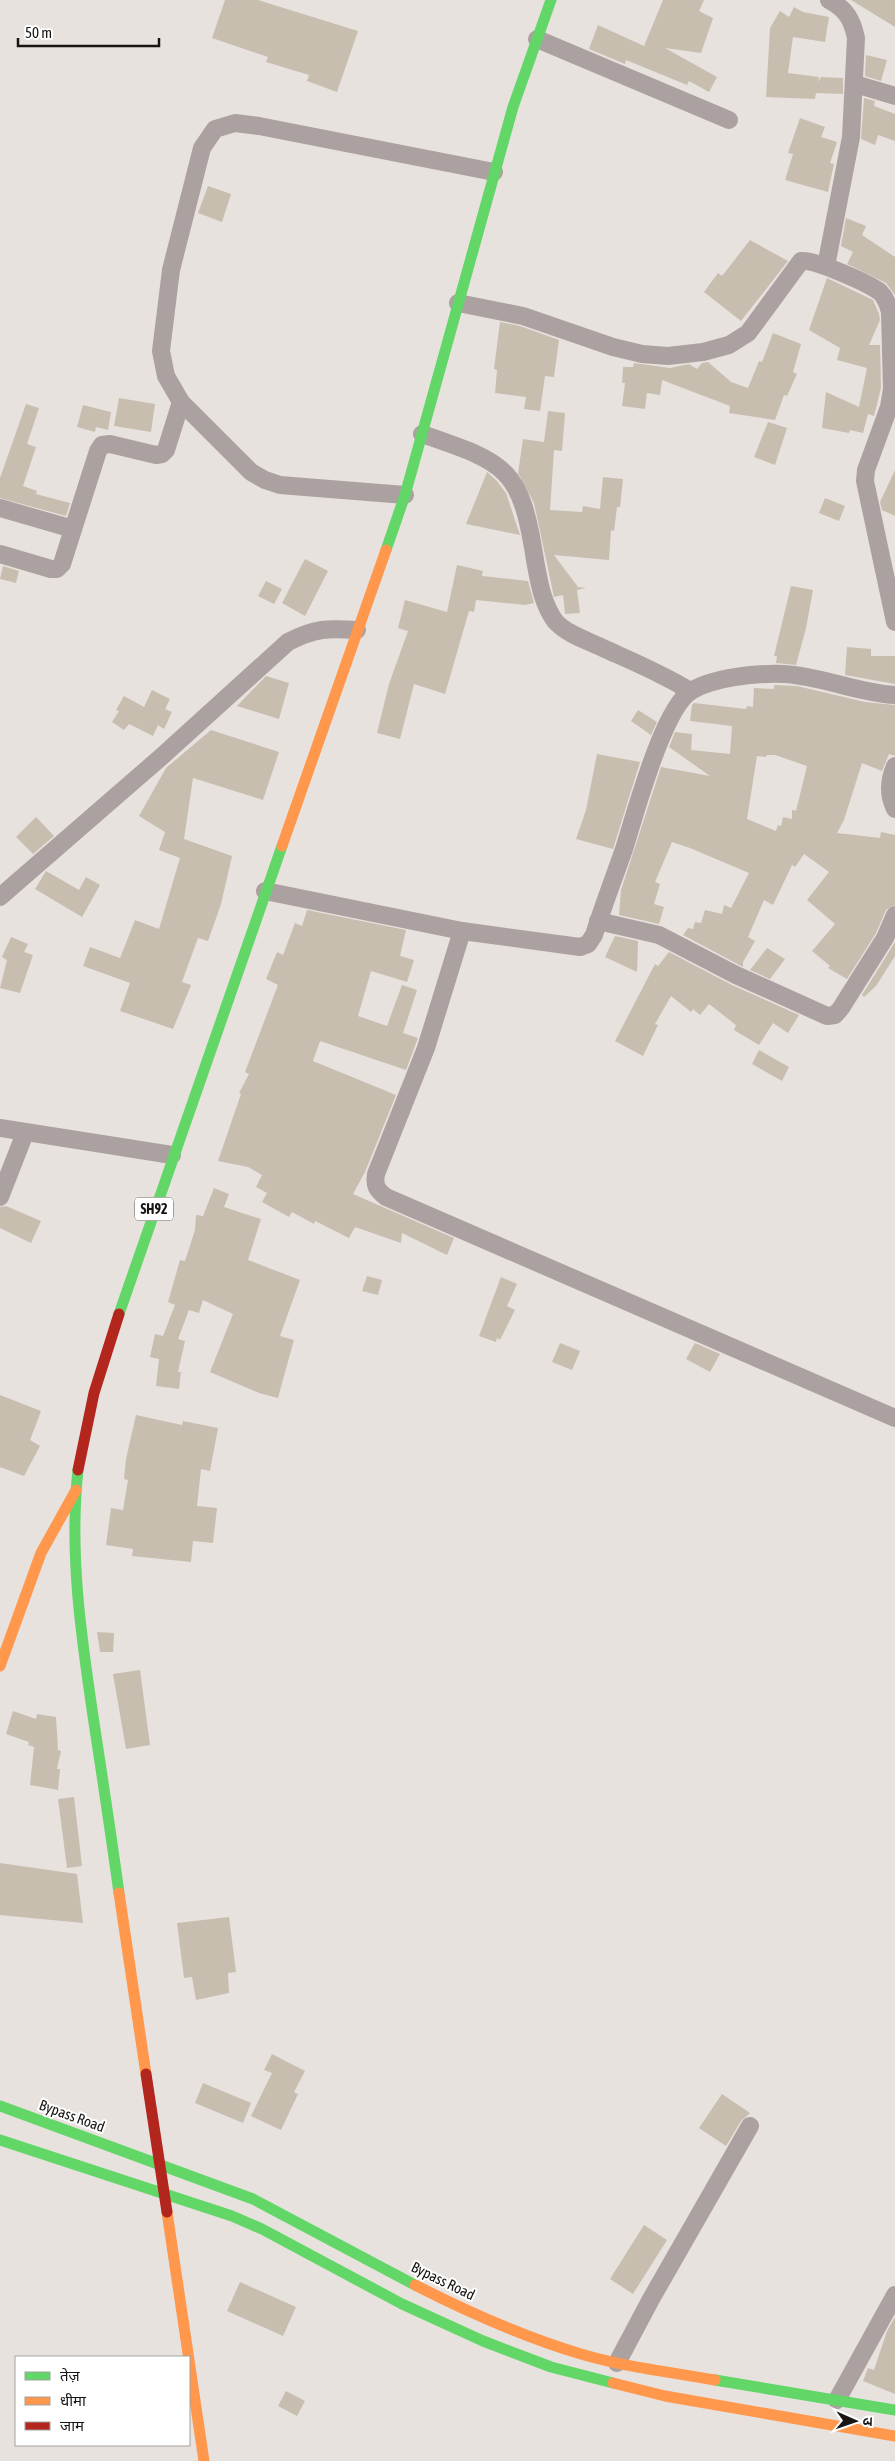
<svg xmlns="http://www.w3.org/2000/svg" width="895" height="2461" font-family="'Asap Condensed','Noto Sans Devanagari',sans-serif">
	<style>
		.building { fill: #c7beb0; fill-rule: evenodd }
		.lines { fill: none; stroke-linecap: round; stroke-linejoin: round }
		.street { stroke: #aca1a1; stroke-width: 18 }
		.fast { stroke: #63d668; stroke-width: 11 }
		.slow { stroke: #ff974d; stroke-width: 11 }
		.jam { stroke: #b3261e; stroke-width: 11 }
		.labels { text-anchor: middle; stroke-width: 4; stroke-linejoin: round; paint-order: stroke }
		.shield { fill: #fff; stroke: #5d5a59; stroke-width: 1 }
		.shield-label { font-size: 14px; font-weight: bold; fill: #171412 }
		.street-label { font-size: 15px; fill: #171412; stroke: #fff }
	</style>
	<rect width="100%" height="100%" fill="#e8e2de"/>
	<g class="building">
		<polygon points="225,0 258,0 358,31 337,92 307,81 309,75 266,62 268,57 212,38"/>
		<polygon points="663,0 704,0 699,11 713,18 701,53 665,48 717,77 709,92 689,81 687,85 626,60 625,64 589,49 598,25 644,46"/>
		<polygon points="851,0 895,0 895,27"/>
		<polygon points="794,7 803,12 829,17 825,42 793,37 788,73 819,77 818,82 821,77 843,78 843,94 816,93 815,99 766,97 770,28 780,11 789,17"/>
		<polygon points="866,55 887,60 881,81 865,76"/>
		<polygon points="864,98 875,101 874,106 895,114 895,141 878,135 875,145 861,139"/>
		<polygon points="800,118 825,127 821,137 837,142 830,163 834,164 828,192 785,180 793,154 788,153"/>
		<polygon points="208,186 231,194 222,222 198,213"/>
		<polygon points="846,218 866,226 862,235 895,257 895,295 886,283 847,264 853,252 841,246"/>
		<polygon points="750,240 788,261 741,321 704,292 718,273 722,276"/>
		<polygon points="827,278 873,300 879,314 880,320 869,345 880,345 881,388 874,416 868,414 863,433 850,430 849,433 822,428 826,392 859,407 867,368 837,360 840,348 809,330"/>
		<polygon points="500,322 520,326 559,340 554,377 545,376 540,411 524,409 526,397 495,393 497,370 494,369"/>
		<polygon points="773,333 801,344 793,372 797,374 787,396 784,395 775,420 729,413 730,406 662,380 660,395 647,393 645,409 622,406 625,383 622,383 623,367 633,367 634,363 670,368 689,364 697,369 702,363 708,362 731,382 748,388 759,361 762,362"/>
		<polygon points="119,398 155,404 151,432 114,426"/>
		<polygon points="26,404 39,408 27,444 36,447 23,486 37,491 36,494 70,503 66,516 0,498 0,478"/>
		<polygon points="83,405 111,412 108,430 96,427 95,432 77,427"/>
		<polygon points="548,411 565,413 562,451 554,450 550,510 582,512 583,506 600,509 603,477 623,479 620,507 617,507 614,531 611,530 609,560 554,555 578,587 586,588 577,590 580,613 565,614 563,595 554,597 534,503 518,473 523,439 544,442"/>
		<polygon points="768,422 787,428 775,465 754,457"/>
		<polygon points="895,470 895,516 882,510 880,502"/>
		<polygon points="487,472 497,481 506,493 520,535 466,524"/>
		<polygon points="825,498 845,506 839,521 819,513"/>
		<polygon points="305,559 328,571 305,616 282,603"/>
		<polygon points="457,565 483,571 482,576 528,581 534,603 525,605 476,600 474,612 469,611 445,694 414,684 400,739 377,733 389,684 408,631 398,628 405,600 447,612"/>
		<polygon points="3,566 19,571 16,583 0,579"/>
		<polygon points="266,581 282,589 274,604 258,596"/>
		<polygon points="791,586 813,590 806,628 796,665 776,663 777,656 774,656"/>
		<polygon points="847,647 871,649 871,656 895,656 895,684 845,675"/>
		<polygon points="266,676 289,683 279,719 237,706"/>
		<path d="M774,685l23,1 68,16 30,3v51l-6,-2 -7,17 -20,-8 -18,57 -7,13 43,5 1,-6 14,3v70l-9,5 -10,23 -29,46 -19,-11 2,-2 -18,-15 23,-27 -28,-24 22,-28 -25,-18 -9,13 -3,-2 -19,40 -9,-5 -16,37 7,4 -12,21v5l-60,-32 5,-7 5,1 2,-7 6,1 4,-13 17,4 2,-9 7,3 18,-35 -59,-25 -18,-6 -17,40 5,2 -6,20 10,3 -5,17 -40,-9 2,-25 40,-123 49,9 -41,-29 6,-15 17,2 -1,16 39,4 2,-28 -42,-5 2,-16 2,-2 52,6 1,-3 6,1 1,-19 20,1zM767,755h8l32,11 -11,45 -4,-1v9l-9,-2 -2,9 -3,-1 -2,6 -29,-12 10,-63 9,1z"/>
		<polygon points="152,690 170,699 165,709 172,712 164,729 158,725 153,736 129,724 124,730 112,722 119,711 116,710 124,696 144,707"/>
		<polygon points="638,710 657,722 651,735 631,721"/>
		<polygon points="211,730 279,752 263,800 193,778 184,839 232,856 221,904 208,941 198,938 183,979 182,982 191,985 173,1029 120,1011 130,983 83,966 90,947 120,958 135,920 159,929 180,858 159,850 165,832 139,816 166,768"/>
		<polygon points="597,754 640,762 613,849 576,839 586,810"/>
		<polygon points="36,817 54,836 33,854 16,837"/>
		<polygon points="46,871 79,890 86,877 100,885 82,917 35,889"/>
		<polygon points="307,910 406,930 400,956 414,960 407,982 371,971 358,1016 387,1026 402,985 417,990 403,1033 418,1038 406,1070 320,1041 313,1061 396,1095 365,1172 353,1194 454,1238 447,1255 402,1233 401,1243 355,1227 349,1238 315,1221 314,1224 292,1212 289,1217 262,1202 267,1193 256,1187 262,1175 248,1167 218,1161 241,1094 239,1093 249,1074 245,1072 278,985 266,979 277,952 283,955 295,923 302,926"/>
		<polygon points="615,936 638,941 637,972 605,957"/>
		<polygon points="11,937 28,944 24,952 33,955 20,993 0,988 7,960 2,957"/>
		<polygon points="895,942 895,956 876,986 864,997 862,995"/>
		<polygon points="767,948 785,959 770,979 750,970"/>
		<polygon points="669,952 732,985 799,1015 788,1033 773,1023 759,1045 734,1030 736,1025 709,1004 700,1015 693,1009 691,1012 671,996 655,1024 658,1025 643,1056 615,1041 655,964 658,966"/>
		<polygon points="759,1050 789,1067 782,1081 752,1064"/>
		<polygon points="214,1188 229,1194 224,1207 261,1219 248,1260 300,1280 280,1336 294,1340 278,1398 259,1393 210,1372 233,1314 203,1300 199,1313 189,1310 178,1339 185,1341 178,1372 181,1372 179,1389 156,1386 159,1359 150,1357 155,1334 163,1336 175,1305 168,1302 180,1260 185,1261 195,1230 196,1215 203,1216"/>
		<polygon points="6,1206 41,1221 31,1243 0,1228 0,1207"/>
		<polygon points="367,1276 382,1280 378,1295 362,1291"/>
		<polygon points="501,1277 517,1284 507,1306 515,1310 500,1340 497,1338 496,1342 479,1336"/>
		<polygon points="560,1343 580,1351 572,1370 552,1362"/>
		<polygon points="695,1343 720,1354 710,1372 686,1359"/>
		<polygon points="0,1395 41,1411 30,1440 40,1446 24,1476 0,1467"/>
		<polygon points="136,1415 182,1425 183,1421 218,1428 210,1471 201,1469 197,1506 217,1508 213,1543 193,1541 191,1562 132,1556 133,1549 106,1545 111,1508 123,1510 128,1480 124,1479 126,1459"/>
		<polygon points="97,1632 114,1633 113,1652 100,1652"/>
		<polygon points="140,1670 150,1745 126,1749 113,1674"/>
		<polygon points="13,1711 36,1719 37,1714 56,1717 58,1750 61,1751 57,1769 60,1769 58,1790 30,1785 34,1747 28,1745 29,1742 6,1734"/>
		<polygon points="74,1797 82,1866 67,1868 58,1799"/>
		<polygon points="0,1863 77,1874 83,1923 0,1915"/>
		<polygon points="229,1917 236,1972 228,1973 229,1993 196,2000 192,1977 184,1978 177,1923"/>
		<polygon points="272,2054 305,2071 294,2092 298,2094 281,2130 251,2116 272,2073 264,2070"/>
		<polygon points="203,2083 251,2103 243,2123 195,2103"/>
		<polygon points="722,2094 750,2113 741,2121 726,2146 699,2128"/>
		<polygon points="644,2225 667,2240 633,2294 610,2279"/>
		<polygon points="240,2282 296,2307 283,2336 227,2311"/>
		<polygon points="895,2317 895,2394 863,2381 868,2368 874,2370 887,2331"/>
		<polygon points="286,2391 305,2401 297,2416 278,2406"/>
	</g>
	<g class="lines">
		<g class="street">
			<polyline points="537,39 729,120"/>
			<polyline points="855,84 895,96"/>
			<path d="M826,266l25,-129 5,-99c-4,-19 -10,-29 -27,-38"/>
			<path d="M458,303l65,13 90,31 29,7 26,2 35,-4 26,-7 19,-12 53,-72c13,-2 67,22 79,31 6,6 8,12 10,20l2,77 -3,18 -23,63 -1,11 30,141"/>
			<path d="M422,434c85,29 99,34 113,126 4,21 7,43 20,61 11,13 34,20 50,28 29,13 58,25 85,42"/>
			<polyline points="405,495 280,485 265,480 251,472 181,402 166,376 161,351 171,270 202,148 215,129 235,123 259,126 494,172"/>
			<polyline points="0,508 73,529"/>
			<polyline points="0,554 51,569 57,569 62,564 98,451 102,445 110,444 156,455 162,454 166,450 181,402"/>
			<path d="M895,766c-6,14 -7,29 0,43"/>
			<path d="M265,891l197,40 118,16 8,-3 6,-9c9,-29 20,-57 30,-86 11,-34 39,-141 67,-158 23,-14 66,-18 93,-17 38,2 73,19 111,21"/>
			<path d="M0,897l160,-139 128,-116c27,-14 40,-14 69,-12"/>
			<polyline points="598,921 659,935 736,975 827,1016 835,1015 841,1008 885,938 895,915"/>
			<path d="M462,931l-36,117 -50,126c-2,12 1,16 10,23l509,221"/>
			<polyline points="0,1128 172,1155"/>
			<polyline points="0,1197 25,1133"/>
			<polyline points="617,2363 651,2299 750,2126"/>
			<polyline points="837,2400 895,2295"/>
		</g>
		<g class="fast">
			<polyline points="386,550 405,495 513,107 551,0"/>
			<polyline points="119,1314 282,846"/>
			<path d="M78,1470c-9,82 3,165 15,246 9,59 18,118 26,177"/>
			<polyline points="0,2106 253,2199 415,2285"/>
			<polyline points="0,2140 232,2216 262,2229 402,2304 483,2341 551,2367 613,2383"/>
			<polyline points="715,2380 895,2410"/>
		</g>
		<g class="slow">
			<polyline points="282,846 386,550"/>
			<polyline points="0,1666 41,1553 76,1490"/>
			<polyline points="119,1893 146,2074"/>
			<polyline points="167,2212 204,2461"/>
			<path d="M415,2285c53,27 109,52 166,69 43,13 90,18 134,26"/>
			<polyline points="613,2383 665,2396 895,2436"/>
		</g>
		<g class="jam">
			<polyline points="78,1470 94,1393 119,1314"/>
			<polyline points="146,2074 167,2212"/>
		</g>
	</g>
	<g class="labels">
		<rect class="shield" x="135" y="1197.5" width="38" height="23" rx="4"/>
		<g class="shield-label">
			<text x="154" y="1214">SH92</text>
		</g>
		<g class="street-label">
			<text transform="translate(72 2116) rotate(20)" y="5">Bypass Road</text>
			<text transform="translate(443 2281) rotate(26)" y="5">Bypass Road</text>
		</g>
	</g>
	<rect x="15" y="2356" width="175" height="90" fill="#ffffff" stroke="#a2a1a0"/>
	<rect x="25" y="2372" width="25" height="8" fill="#63d668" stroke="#a2a1a0"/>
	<text x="60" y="2381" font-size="15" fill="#171412">तेज़</text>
	<rect x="25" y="2397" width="25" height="8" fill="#ff974d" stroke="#a2a1a0"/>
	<text x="60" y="2406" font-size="15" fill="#171412">धीमा</text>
	<rect x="25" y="2422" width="25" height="8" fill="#b3261e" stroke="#a2a1a0"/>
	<text x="60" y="2431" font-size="15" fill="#171412">जाम</text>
	<g transform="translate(855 2421) rotate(92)" stroke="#ffffff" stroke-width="4" paint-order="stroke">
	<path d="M0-4L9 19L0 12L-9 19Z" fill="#171412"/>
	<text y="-8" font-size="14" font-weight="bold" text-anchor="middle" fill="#171412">उ</text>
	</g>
	<path d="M18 38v8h141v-8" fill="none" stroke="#171412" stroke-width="2.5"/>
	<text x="25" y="38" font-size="15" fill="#171412" stroke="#ffffff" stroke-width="4" paint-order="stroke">50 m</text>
</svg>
